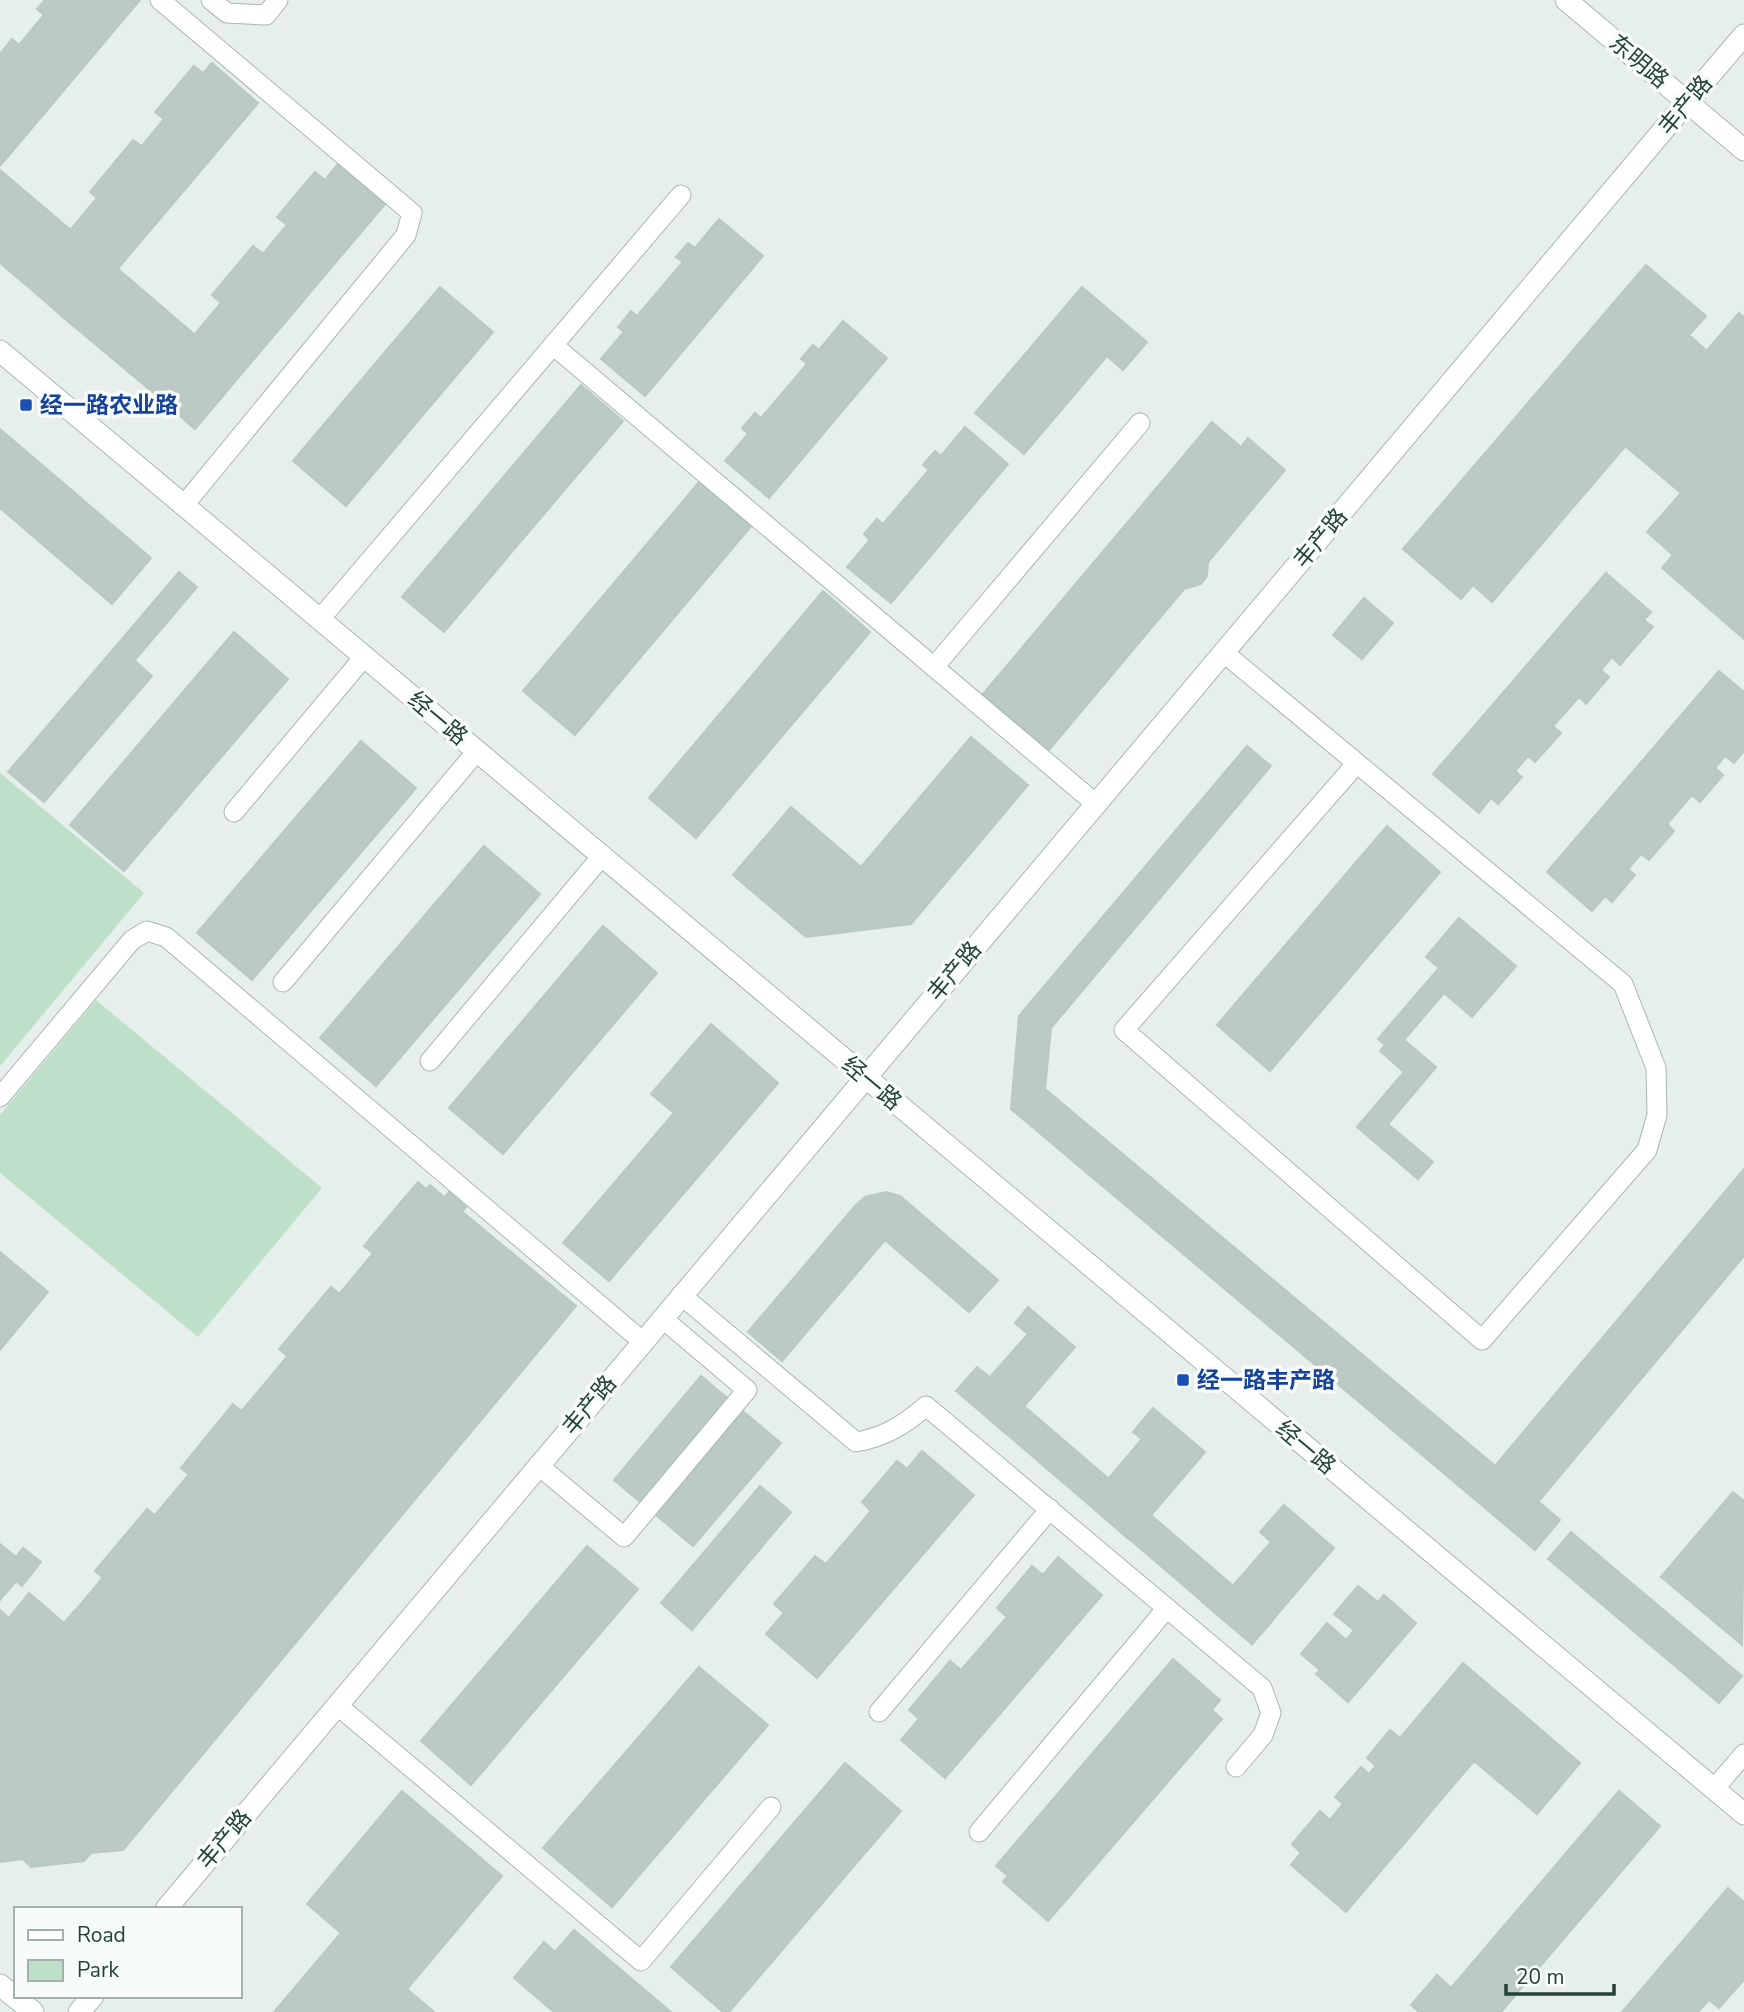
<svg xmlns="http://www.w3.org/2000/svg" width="1744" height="2012" font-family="'Nunito Sans','Noto Sans SC',sans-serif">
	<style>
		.green { fill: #bfe0c8 }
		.building { fill: #bbcac4; stroke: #b8c9c2; stroke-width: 2 }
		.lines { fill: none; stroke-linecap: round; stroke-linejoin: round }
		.service-casing { stroke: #a8b8b2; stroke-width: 21 }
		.minor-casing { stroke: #a8b8b2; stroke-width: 23 }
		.tertiary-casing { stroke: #a8b8b2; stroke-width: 23 }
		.service { stroke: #fff; stroke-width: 19 }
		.minor { stroke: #fff; stroke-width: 21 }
		.tertiary { stroke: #fff; stroke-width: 21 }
		.transit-dot { fill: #1a4fb4; stroke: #f7fbf9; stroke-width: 2.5 }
		.labels { text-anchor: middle; stroke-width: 7; stroke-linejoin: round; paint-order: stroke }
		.street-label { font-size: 23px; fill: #24423a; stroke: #f7fbf9 }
		.transit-label { font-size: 23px; font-weight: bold; fill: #164399; stroke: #f7fbf9; text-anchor: start }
	</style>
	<rect width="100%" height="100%" fill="#e6efeb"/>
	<g class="green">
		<polygon points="0,773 144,893 0,1066"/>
		<polygon points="96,1000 322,1188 198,1337 0,1173 0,1115"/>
	</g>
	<g class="building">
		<polygon points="45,0 140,0 0,166 0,54 12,39 19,45 44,15 37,9"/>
		<polygon points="212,63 258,103 71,324 25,284 97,198 90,192 133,140 142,146 164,119 155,112 194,66 203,73"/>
		<polygon points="338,164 385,204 195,429 149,389 221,303 212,295 253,246 263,254 287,225 277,217 315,172 325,180"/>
		<polygon points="0,170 71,230 25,284 0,263"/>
		<polygon points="719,219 763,256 645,396 601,359 624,332 618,327 631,311 637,316 683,262 676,257 688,243 695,248"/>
		<polygon points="1646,265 1706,316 1689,335 1707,351 1492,602 1473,585 1461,599 1403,549"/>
		<polygon points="118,269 194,334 149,389 71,324"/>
		<polygon points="440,287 493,332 346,506 293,461"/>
		<polygon points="1082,287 1147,342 1123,370 1107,356 1024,454 975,413"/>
		<polygon points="1739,313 1744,317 1744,639 1662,568 1673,555 1647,532 1681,493 1625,446"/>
		<polygon points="843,321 887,358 769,498 725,461 748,434 742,428 755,413 761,418 807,364 801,359 813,345 819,350"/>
		<polygon points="581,385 623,421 444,632 402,597"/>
		<polygon points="1212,422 1241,447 1248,438 1285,470 1208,562 1207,576 1201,584 1184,589 1049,750 983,694"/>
		<polygon points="965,427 1008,464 891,603 847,567 870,540 864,534 877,519 883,524 929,470 923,465 935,451 941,456"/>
		<polygon points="0,429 151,558 112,604 0,508"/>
		<polygon points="700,481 752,525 575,735 523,691"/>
		<polygon points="179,572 197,587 134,661 117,645"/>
		<polygon points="1606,573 1651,612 1644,620 1653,627 1620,665 1612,657 1601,670 1609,677 1586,704 1579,697 1553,726 1561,733 1535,762 1528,756 1515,771 1522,777 1498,804 1491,798 1479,813 1433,774"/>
		<polygon points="823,591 870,632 696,838 649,798"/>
		<polygon points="1364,598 1393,623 1362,659 1333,635"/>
		<polygon points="234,632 288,679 124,871 70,825"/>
		<polygon points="117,645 152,676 44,802 8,772"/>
		<polygon points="1719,671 1744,692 1744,751 1734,763 1725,756 1715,768 1723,775 1700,802 1692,795 1667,824 1674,831 1649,860 1641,854 1628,869 1635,875 1612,902 1605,896 1592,911 1547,872"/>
		<polygon points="971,737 1028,785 911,924 806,937 733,875 791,807 861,867"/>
		<polygon points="361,741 416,788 252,980 197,933"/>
		<polygon points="1247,746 1271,766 1051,1028 1045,1089 1560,1520 1535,1550 1011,1109 1019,1016"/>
		<polygon points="1387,826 1440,872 1270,1071 1217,1025"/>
		<polygon points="484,846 540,894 376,1086 320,1038"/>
		<polygon points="1459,918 1516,966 1472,1017 1444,993 1404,1040 1436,1067 1388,1124 1433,1162 1418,1179 1357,1127 1404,1072 1380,1051 1385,1045 1378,1039 1439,968 1426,957"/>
		<polygon points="603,926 657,973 503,1154 449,1108"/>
		<polygon points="711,1024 778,1083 609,1281 563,1243 674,1113 651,1094"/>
		<polygon points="1744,1169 1744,1256 1538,1502 1495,1466"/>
		<polygon points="418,1182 441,1202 449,1192 466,1207 447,1230 441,1225 420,1251 434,1263 454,1238 489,1267 500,1254 518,1269 497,1294 487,1286 468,1309 485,1323 489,1318 512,1337 519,1328 540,1345 517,1372 509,1365 472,1410 480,1416 457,1445 436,1428 442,1421 420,1402 427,1394 409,1379 390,1403 399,1410 378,1435 362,1422 371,1412 335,1382 364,1346 350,1334 324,1366 329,1371 310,1394 294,1380 303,1369 279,1349 331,1287 363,1314 396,1273 364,1246"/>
		<polygon points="430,1185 576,1306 123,1850 91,1853 84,1861 31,1867 23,1859 0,1862 0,1701"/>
		<polygon points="886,1192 900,1196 998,1280 969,1312 885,1240 782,1361 748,1332 855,1206 865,1197"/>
		<polygon points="0,1252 48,1292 0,1350"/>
		<polygon points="1028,1307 1075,1347 1003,1431 956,1391 977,1367 990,1377 1028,1334 1015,1323"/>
		<polygon points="701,1376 781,1443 693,1546 614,1480"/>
		<polygon points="233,1404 257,1424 265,1414 282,1429 263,1452 257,1448 236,1473 250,1485 271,1460 305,1489 316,1476 334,1491 313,1516 303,1508 284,1531 302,1545 306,1541 328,1559 335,1550 356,1567 334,1594 325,1587 288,1633 296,1639 273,1667 252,1650 258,1643 236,1624 243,1616 225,1602 206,1625 216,1633 195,1658 178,1644 187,1634 151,1604 180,1568 166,1557 140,1589 145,1593 127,1616 110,1602 119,1592 95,1571 147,1509 179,1536 213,1496 181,1468"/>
		<polygon points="1024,1406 1273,1620 1252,1644 1003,1431"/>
		<polygon points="1153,1408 1205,1452 1130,1540 1079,1496 1096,1475 1105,1483 1142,1439 1133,1432"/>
		<polygon points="922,1451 974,1495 817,1678 766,1634 784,1613 774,1604 815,1556 826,1564 871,1511 862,1502 897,1461 907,1469"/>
		<polygon points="760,1486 791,1512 692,1630 661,1603"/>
		<polygon points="1733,1492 1744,1501 1742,1645 1661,1577"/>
		<polygon points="1284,1505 1334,1548 1252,1644 1201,1601 1221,1578 1232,1587 1271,1542 1260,1532"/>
		<polygon points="1571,1532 1742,1676 1719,1703 1548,1559"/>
		<polygon points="0,1544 16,1557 23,1548 41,1562 22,1586 16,1581 0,1600"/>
		<polygon points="587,1546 638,1589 471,1785 421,1741"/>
		<polygon points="1058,1557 1102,1595 945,1778 901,1740 919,1719 909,1710 950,1661 961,1670 1007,1617 997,1608 1032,1566 1043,1575"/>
		<polygon points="1358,1586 1378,1602 1384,1595 1416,1623 1348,1702 1316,1674 1320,1670 1301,1654 1327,1623 1346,1640 1354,1630 1334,1614"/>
		<polygon points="29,1593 64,1623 75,1610 92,1624 71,1649 62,1642 43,1664 60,1678 64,1674 87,1692 94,1683 115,1701 92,1727 84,1721 47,1766 55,1772 31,1800 11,1783 17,1776 0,1762 0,1610 9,1618"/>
		<polygon points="1173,1659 1220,1700 1212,1710 1222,1719 1048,1921 1003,1882 1008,1876 996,1866"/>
		<polygon points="1463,1663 1580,1763 1537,1814 1474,1761 1346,1912 1291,1865 1301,1853 1292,1844 1320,1811 1330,1820 1343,1804 1335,1797 1361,1767 1369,1774 1376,1766 1367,1758 1390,1730 1400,1738"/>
		<polygon points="699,1667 768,1725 612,1907 543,1848"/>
		<polygon points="845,1763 901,1811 729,2012 723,2012 671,1967"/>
		<polygon points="402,1791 502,1876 407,1989 434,2012 274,2012 341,1933 307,1904"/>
		<polygon points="1619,1791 1660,1826 1501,2012 1419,2012 1411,2005 1437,1975 1451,1988"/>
		<polygon points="1728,1888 1744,1902 1744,1980 1719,2008 1709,2000 1698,2012 1622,2012"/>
		<polygon points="574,1930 671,2012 554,2012 514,1978 544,1942 555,1952"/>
	</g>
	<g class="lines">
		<g class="service-casing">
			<g id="service">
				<polyline points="160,0 412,213 406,235 184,505"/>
				<polyline points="211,0 227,13 266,15 278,0"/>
				<polyline points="553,345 1096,804"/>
				<polyline points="320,619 681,195"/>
				<polyline points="1223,652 1623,984 1656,1068 1657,1115 1647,1150 1482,1340 1124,1030 1357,763"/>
				<polyline points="934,667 1140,423"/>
				<polyline points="234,812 364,657"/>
				<polyline points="283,982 477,751"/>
				<polyline points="430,1061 602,856"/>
				<polyline points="0,1097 132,940 147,931 166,937 642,1341"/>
				<path d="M681,1295l175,147c29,-5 48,-17 70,-36l336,282 9,25 -8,22 -27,32"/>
				<polyline points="538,1465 624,1537 747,1390 662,1318"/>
				<polyline points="337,1705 641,1961 771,1807"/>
				<polyline points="879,1712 1050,1509"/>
				<polyline points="1714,1789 1744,1754"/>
				<polyline points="979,1832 1167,1608"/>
			</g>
		</g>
		<g class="minor-casing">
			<g id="minor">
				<polyline points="1687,102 1744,35"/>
				<polyline points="0,351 1744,1814"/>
				<polyline points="0,1985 33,2012"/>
			</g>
		</g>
		<g class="tertiary-casing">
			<g id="tertiary">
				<polyline points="1566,0 1744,150"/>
				<polyline points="166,1909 1687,102"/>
				<polyline points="79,2012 93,1996"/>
			</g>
		</g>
		<use href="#service" class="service"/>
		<use href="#minor" class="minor"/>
		<use href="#tertiary" class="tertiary"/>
	</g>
	<g class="transit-dot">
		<rect x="19" y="398" width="14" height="14" rx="3.5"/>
		<rect x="1176" y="1373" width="14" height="14" rx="3.5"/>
	</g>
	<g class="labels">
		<g class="street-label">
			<text transform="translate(1639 61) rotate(40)" y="8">东明路</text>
			<text transform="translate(1685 105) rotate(-50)" y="8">丰产路</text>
			<text transform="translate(1320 538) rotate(-50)" y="8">丰产路</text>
			<text transform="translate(438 718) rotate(40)" y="8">经一路</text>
			<text transform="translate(954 971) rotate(-50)" y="8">丰产路</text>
			<text transform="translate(872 1083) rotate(40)" y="8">经一路</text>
			<text transform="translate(589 1405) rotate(-50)" y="8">丰产路</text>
			<text transform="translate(1306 1447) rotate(40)" y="8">经一路</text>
			<text transform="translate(224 1839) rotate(-50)" y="8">丰产路</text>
		</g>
		<g class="transit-label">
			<text x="40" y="413">经一路农业路</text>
			<text x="1197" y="1388">经一路丰产路</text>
		</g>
	</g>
	<rect x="14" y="1907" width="228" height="91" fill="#f7fbf9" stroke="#a3b1ad" stroke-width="2"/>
	<rect x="28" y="1930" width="35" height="10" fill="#ffffff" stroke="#a3b1ad" stroke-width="2"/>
	<text x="77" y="1942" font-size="21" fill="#24423a">Road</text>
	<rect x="28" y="1960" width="35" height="21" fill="#bfe0c8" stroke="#a3b1ad" stroke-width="2"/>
	<text x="77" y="1977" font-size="21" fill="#24423a">Park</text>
	<path d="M1506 1984v10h108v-10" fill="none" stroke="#24423a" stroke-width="3.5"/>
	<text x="1516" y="1984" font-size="21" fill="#24423a" stroke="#f7fbf9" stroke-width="5" paint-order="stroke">20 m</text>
</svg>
